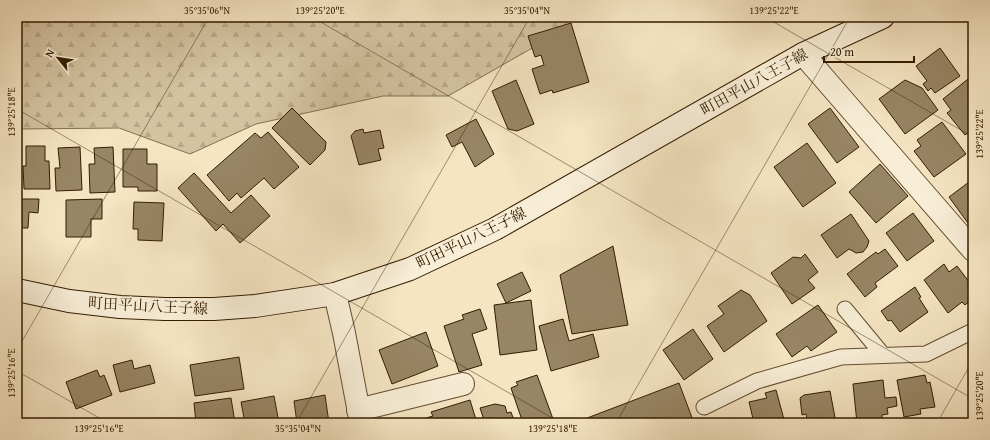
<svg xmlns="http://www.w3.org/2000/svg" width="990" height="440" font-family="'Gentium Book Plus','Noto Serif JP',serif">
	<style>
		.forest { fill: url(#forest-firs); stroke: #847051 }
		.building { fill: #988565; stroke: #341c01 }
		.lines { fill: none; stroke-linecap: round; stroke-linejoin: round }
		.lane-casing { stroke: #644e31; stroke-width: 17 }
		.street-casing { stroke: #644e31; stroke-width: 24 }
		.secondary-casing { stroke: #341c01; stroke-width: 24 }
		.lane { stroke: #f8eed7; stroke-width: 15 }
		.street { stroke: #f8eed7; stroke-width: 22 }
		.secondary { stroke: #f8eed7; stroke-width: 22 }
		.ticks { fill: none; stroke: #341c01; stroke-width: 1; stroke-opacity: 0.45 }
		.labels { text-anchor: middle; stroke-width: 3; stroke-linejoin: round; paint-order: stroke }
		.street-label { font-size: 15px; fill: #341c01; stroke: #f8eed7 }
		.neatline { fill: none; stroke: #341c01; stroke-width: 1.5 }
		.ticks-label { font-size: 10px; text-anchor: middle; fill: #341c01 }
	</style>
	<defs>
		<pattern id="forest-firs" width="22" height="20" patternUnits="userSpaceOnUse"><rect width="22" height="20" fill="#d4c3a1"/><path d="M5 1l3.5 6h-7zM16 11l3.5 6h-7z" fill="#b7a789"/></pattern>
	</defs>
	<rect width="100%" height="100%" fill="#f5e5c2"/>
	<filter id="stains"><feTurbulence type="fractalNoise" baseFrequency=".005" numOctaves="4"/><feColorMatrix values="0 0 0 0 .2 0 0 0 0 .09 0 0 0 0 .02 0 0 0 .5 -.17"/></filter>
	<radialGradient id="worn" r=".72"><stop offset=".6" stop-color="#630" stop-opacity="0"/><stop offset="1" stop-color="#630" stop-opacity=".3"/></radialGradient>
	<polygon class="forest" points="17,17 568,17 564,30 448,96 383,96 256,124 190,154 119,128 17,129"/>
	<g class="building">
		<polygon points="571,23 589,82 553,93 552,90 540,94 532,69 544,65 541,55 535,57 528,36"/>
		<polygon points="940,48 960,76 935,93 931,88 928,91 923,84 927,81 916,66"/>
		<polygon points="973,75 973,137 969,132 965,135 947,113 951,110 943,99"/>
		<polygon points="516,80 534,124 517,131 508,129 492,91"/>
		<polygon points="905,80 922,88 938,110 905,134 879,99"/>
		<polygon points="292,108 326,142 325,150 310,165 272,128"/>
		<polygon points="830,108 859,147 837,163 808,124"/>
		<polygon points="476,119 494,154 475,167 462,142 452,147 446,135"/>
		<polygon points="942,122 966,154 934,177 914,151 921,146 917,140"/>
		<polygon points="363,129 364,133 380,130 384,148 378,149 381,160 359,165 351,136 355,131"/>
		<polygon points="268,132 299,167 274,189 264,178 241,198 237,193 229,201 207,175 255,133 261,138"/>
		<polygon points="807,143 836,183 803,207 774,167"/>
		<polygon points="26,146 45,146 45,161 49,161 50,189 24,189 23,166 26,166"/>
		<polygon points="80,147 82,190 56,191 55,168 60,168 58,148"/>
		<polygon points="113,147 115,192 90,193 89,164 95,164 94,148"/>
		<rect x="17" y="148" width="1" height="46"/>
		<polygon points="123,149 147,149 147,164 157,164 157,191 138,191 138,187 123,187"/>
		<polygon points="880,164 908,196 876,223 849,192"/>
		<polygon points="194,173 231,213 251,195 270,216 240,243 223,224 216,231 178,188"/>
		<polygon points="973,179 973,230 949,197"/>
		<polygon points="17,199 39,199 38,213 29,212 28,228 17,228"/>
		<polygon points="102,199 102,219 91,219 91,237 66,237 66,200"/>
		<polygon points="134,202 164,203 162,241 138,240 138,229 133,229"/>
		<polygon points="913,213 934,241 907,261 886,233"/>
		<polygon points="851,214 869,241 867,247 863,252 856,253 849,249 837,258 821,235"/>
		<polygon points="613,246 628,325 572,334 560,275"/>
		<polygon points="885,249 898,266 875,283 877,287 865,297 847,274 876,252 878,254"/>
		<polygon points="805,254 818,272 808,280 815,288 792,304 771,273 793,257 801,258"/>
		<polygon points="944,264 949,272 957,266 973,287 973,298 965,305 962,302 948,313 924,280"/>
		<polygon points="522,272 531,291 506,303 497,284"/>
		<polygon points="915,287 921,297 919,298 928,312 900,332 891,320 888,321 881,311"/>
		<polygon points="741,290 750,295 767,321 724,352 707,326 724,314 718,306"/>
		<polygon points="531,300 537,350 500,355 494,305"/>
		<polygon points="818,305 837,332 811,351 807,346 792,357 776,334"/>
		<polygon points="480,309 487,329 472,334 482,365 459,372 444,326 464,319 462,315"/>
		<polygon points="563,319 569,341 593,334 599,357 551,371 539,326"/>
		<polygon points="693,329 713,359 684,380 663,350"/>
		<polygon points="426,332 438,366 392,384 379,350"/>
		<polygon points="239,357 244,389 195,396 190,365"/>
		<polygon points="132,360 134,369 150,365 155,383 120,392 113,365"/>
		<polygon points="97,370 100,377 104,375 112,395 76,409 66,382"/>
		<polygon points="537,375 553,419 541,423 523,423 511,388 518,385 516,382"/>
		<polygon points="925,375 927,383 930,382 935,407 920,409 921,414 904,417 897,380"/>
		<polygon points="883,380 885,398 896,397 897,406 887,408 888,414 882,415 882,423 857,423 853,384"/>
		<polygon points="679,383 694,423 574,423"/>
		<polygon points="776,390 785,423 754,423 749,402 767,398 765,393"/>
		<polygon points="830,391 836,423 808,423 806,414 802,415 800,398 804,395"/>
		<polygon points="325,395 329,423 297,423 294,401"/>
		<polygon points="274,396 279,423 245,423 241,402"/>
		<polygon points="231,398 235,423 196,423 194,403"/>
		<polygon points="470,400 477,423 424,423 423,419 433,416 431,412"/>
		<polygon points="495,404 505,406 507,413 511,412 515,423 485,423 480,408"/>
		<polygon points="735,418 736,423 718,423"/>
	</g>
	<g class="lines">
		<g class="lane-casing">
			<g id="lane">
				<polyline points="845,309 883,355"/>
				<polyline points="704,407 757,381 841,357 926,354 973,331"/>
			</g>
		</g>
		<g class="street-casing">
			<g id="street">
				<polyline points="803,54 973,250"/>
				<polyline points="335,294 344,333 361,423"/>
				<polyline points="358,410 463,384"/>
			</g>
		</g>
		<g class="secondary-casing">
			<polyline id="secondary" points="17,290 69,301 120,307 165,309 214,309 255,306 335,294 410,269 495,229 803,54 883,17"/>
		</g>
		<use href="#lane" class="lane"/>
		<use href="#street" class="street"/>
		<use href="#secondary" class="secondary"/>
	</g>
	<path class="ticks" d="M312,17l661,382M765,17l208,120M17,109l544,314M17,350l192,-333M17,371l91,52M296,423l234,-406M616,423l234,-406M937,423l36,-63"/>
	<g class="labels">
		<g class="street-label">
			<text transform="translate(754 82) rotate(-29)" y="5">町田平山八王子線</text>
			<text transform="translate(471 238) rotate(-26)" y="5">町田平山八王子線</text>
			<text transform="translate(148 306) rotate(3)" y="5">町田平山八王子線</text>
		</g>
	</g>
	<rect width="990" height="440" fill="none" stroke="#f5e5c2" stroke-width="44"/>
	<g transform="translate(58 58) rotate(300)" stroke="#f8eed7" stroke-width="3" paint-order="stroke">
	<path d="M0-3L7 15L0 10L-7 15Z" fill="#341c01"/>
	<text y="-6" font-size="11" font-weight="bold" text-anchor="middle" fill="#341c01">N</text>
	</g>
	<path d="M824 56v6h90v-6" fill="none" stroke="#341c01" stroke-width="2"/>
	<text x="830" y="56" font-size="12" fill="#341c01" stroke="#f8eed7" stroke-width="3" paint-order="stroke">20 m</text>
	<rect x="22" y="22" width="946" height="396" class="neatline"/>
	<g class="ticks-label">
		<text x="207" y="14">35°35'06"N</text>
		<text x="320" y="14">139°25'20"E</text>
		<text x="527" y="14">35°35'04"N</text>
		<text x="774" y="14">139°25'22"E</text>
		<text transform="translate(11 112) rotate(-90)" y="4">139°25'18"E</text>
		<text transform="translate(979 134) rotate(-90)" y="4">139°25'22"E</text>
		<text transform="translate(11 373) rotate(-90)" y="4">139°25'16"E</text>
		<text transform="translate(979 396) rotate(-90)" y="4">139°25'20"E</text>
		<text x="99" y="432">139°25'16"E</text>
		<text x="298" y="432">35°35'04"N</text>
		<text x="553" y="432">139°25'18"E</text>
	</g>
	<rect width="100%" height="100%" filter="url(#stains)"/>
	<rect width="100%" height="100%" fill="url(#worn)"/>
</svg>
